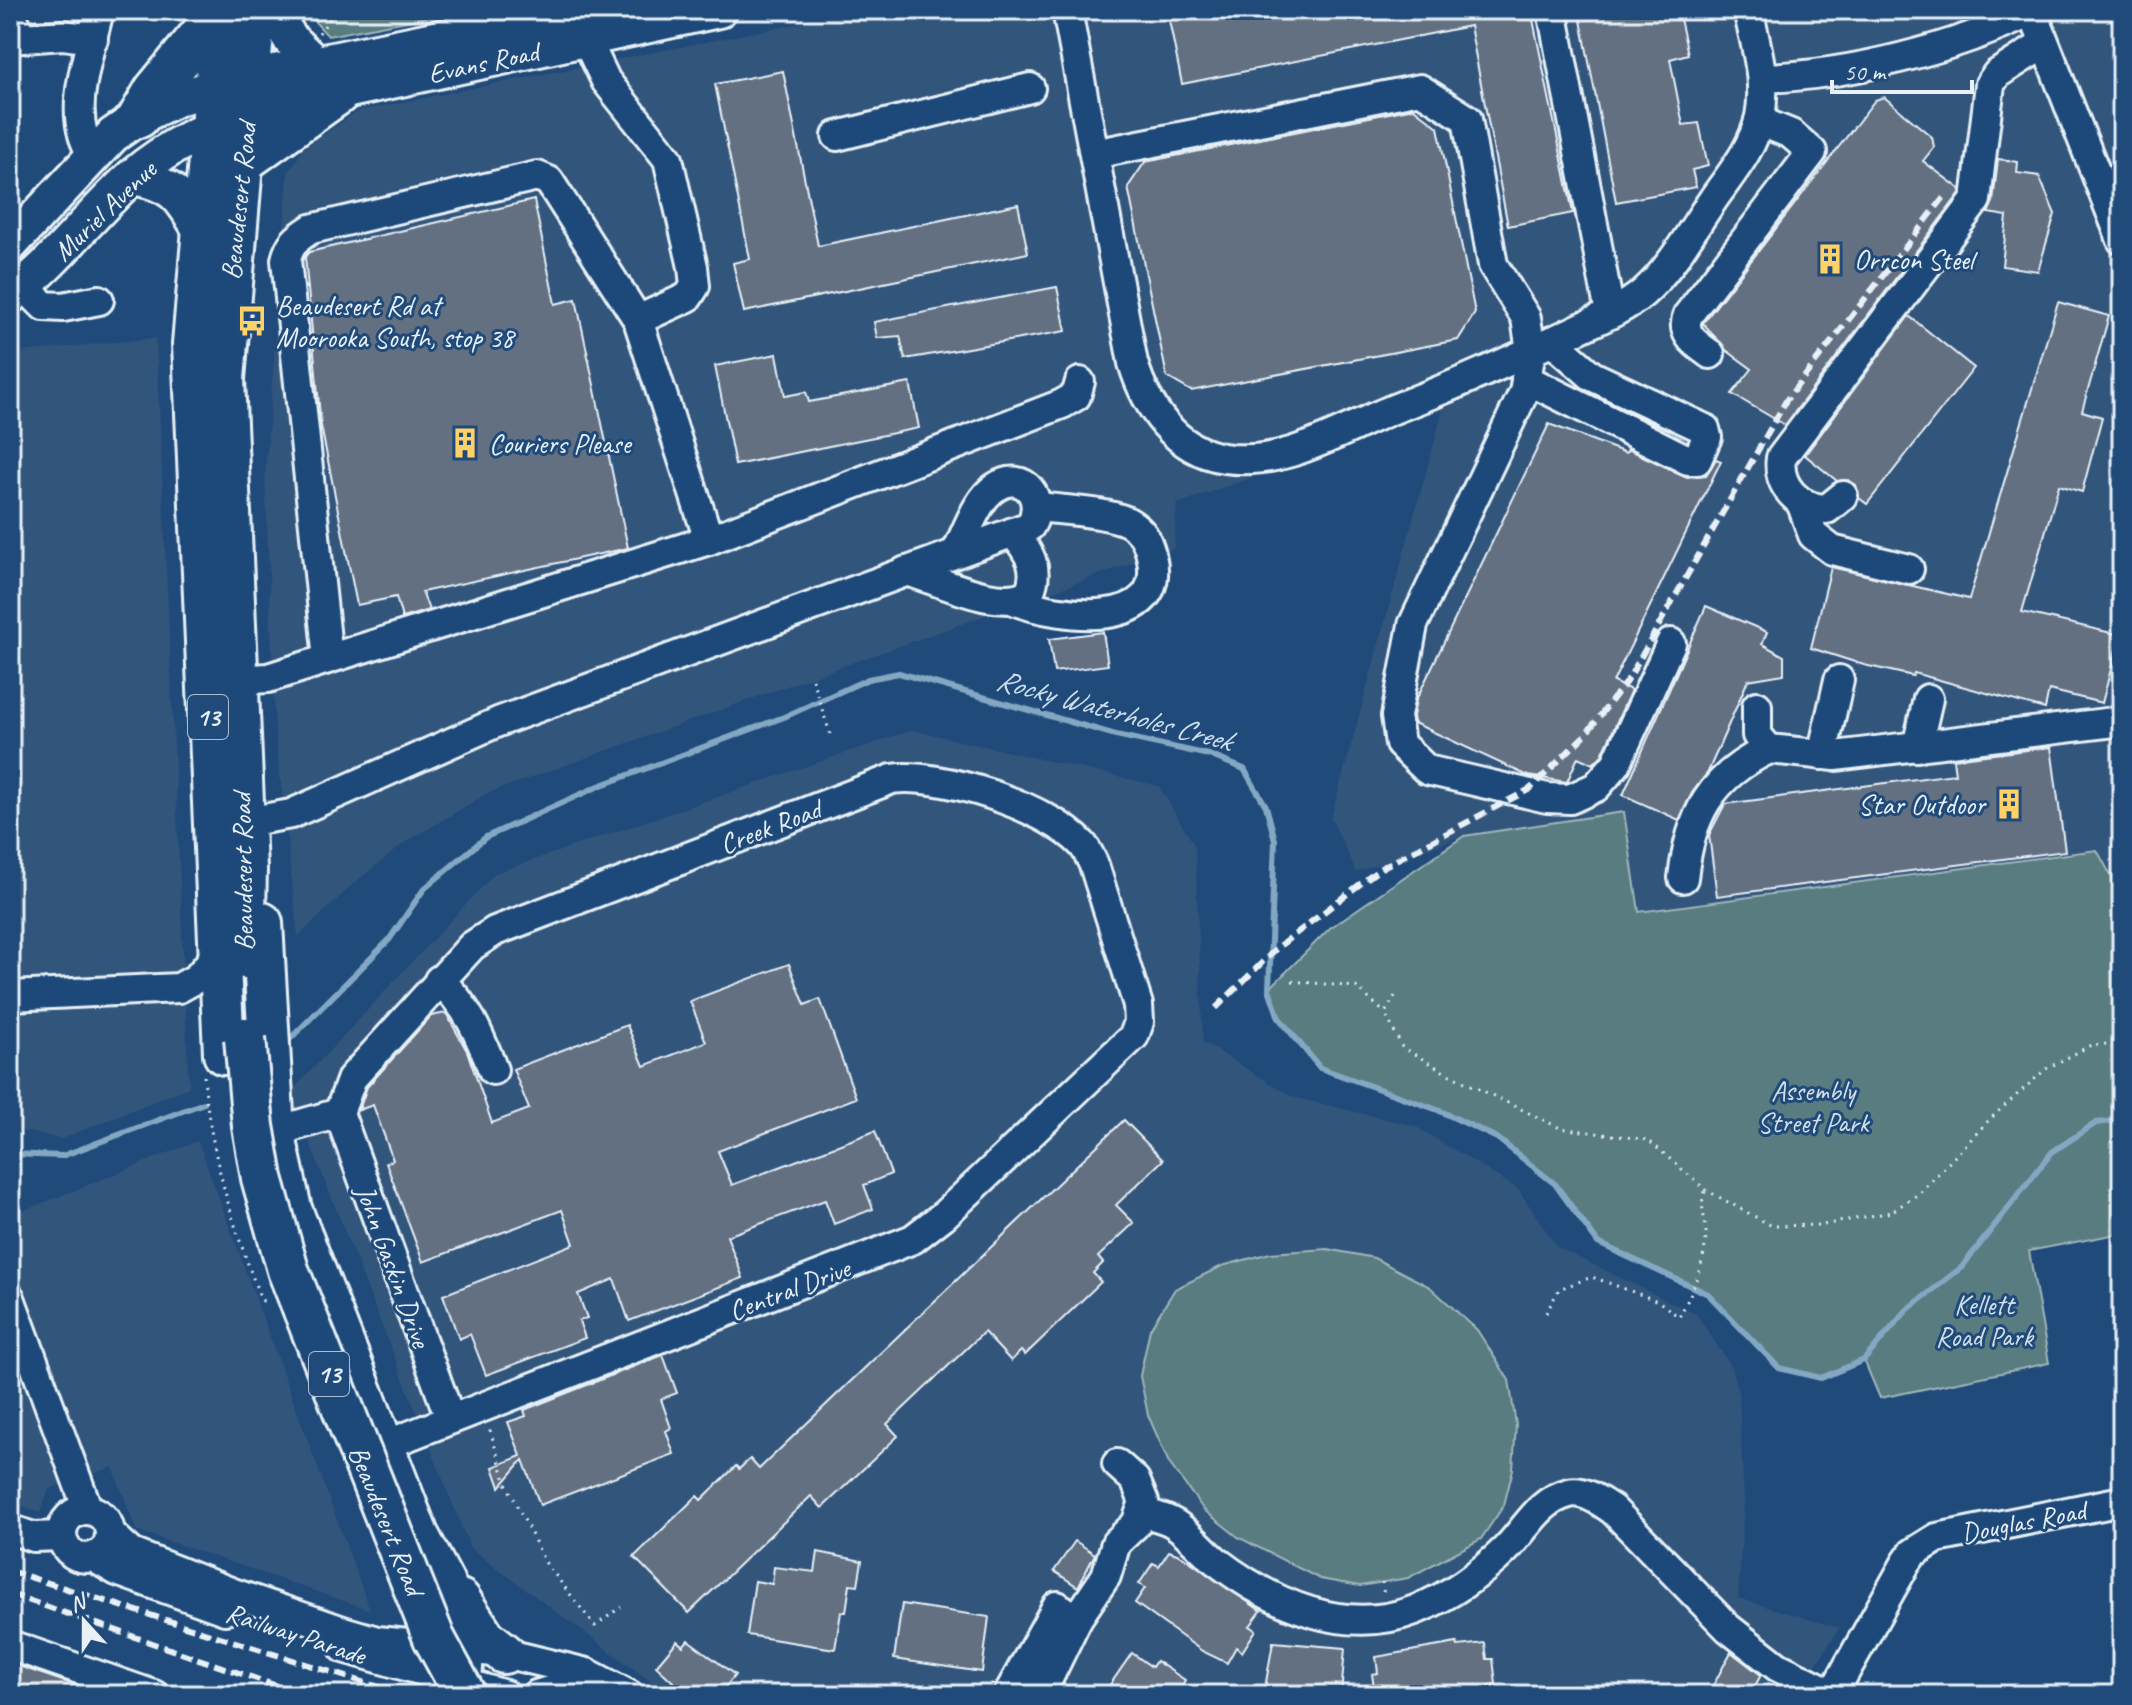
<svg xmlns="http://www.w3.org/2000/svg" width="2132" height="1705" font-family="Caveat,sans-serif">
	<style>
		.built { fill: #33557c }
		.green { fill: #597b7f; stroke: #a0b6bc; stroke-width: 2 }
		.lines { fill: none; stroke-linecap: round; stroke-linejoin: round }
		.stream { stroke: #84a8c3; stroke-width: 6 }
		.building { fill: #637082; stroke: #e8f1f8; stroke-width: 2 }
		.minor-casing { stroke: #e8f1f8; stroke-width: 34 }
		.major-casing { stroke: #e8f1f8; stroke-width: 40 }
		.highway-casing { stroke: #e8f1f8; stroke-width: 46 }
		.path { stroke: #e8f1f8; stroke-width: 3; stroke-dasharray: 2 6; stroke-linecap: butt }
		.minor { stroke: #1f4a7a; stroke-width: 28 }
		.major { stroke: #1f4a7a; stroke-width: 34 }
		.highway { stroke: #1f4a7a; stroke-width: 40 }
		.rail { stroke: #e8f1f8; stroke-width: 6; stroke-dasharray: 12 6; stroke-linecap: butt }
		.highway-bridge-casing { stroke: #e8f1f8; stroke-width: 46; stroke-linecap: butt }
		.highway-bridge { stroke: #1f4a7a; stroke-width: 40 }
		.labels { text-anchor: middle; stroke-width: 6; stroke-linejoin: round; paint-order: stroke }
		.shield { fill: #1f4a7a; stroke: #acbfd2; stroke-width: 2 }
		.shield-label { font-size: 26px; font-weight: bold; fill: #e8f1f8 }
		.street-label { font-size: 28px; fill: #e8f1f8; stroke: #1f4a7a }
		.poi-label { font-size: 28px; fill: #e8f1f8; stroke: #1f4a7a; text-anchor: start }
		.park-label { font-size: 28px; fill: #d3dfe6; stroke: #1f4a7a }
		.water-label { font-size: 30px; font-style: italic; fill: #cfdfeb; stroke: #1f4a7a }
	</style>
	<rect width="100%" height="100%" fill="#1f4a7a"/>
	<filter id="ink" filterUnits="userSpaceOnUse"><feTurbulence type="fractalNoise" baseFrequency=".0125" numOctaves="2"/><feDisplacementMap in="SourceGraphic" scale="16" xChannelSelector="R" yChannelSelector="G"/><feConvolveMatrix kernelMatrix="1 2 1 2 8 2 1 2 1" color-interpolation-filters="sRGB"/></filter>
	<g filter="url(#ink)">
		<g class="built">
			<polygon points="866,10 2122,10 2122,896 2097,850 1639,912 1624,813 1464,836 1356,872 1331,818 1443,410 1177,504 1174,548 488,793 403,844 352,885 298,937 275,730 265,475 288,173 304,148 358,111"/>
			<polygon points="156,338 189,1087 61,1139 10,1128 10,353"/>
			<polygon points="912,730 1159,786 1195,846 1203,1042 1293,1097 1415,1126 1518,1189 1557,1247 1697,1315 1731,1366 1739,1396 1744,1500 1738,1598 1839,1628 1798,1695 669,1695 470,1548 290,1093 495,873"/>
			<polygon points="198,1141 370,1610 136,1530 113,1467 49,1489 40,1513 10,1502 10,1216"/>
		</g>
		<g class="green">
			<polygon points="304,10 464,10 328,36"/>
			<polygon points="1624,812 1639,912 2097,850 2122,896 2122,1233 2029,1251 2049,1363 1880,1398 1864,1360 1821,1378 1779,1368 1708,1294 1598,1243 1555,1184 1497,1138 1438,1110 1320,1068 1279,1018 1269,989 1330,928 1464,836"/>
			<polygon points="1327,1249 1374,1258 1430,1287 1477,1330 1509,1380 1516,1425 1513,1469 1504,1505 1481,1539 1408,1578 1360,1586 1320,1579 1238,1537 1204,1510 1169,1463 1148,1415 1140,1376 1150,1329 1175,1289 1222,1266 1270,1253"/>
		</g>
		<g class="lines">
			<g class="stream">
				<polyline points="289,1040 389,940 424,889 486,837 599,786 784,717 868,679 899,673 1116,735 1209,755 1244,769 1266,806 1275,840 1269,989 1279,1018 1320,1068 1438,1110 1497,1138 1555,1184 1598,1243 1708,1294 1779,1368 1821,1378 1864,1360 1907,1310 1962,1267 2052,1152 2096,1123 2122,1120"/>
				<polyline points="10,1154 62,1156 204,1103"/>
			</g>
		</g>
		<g class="building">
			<polygon points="1167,10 1531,10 1573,213 1508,226 1470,26 1182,84"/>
			<polygon points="1579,10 1678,10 1688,54 1670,59 1683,125 1699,123 1708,166 1692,170 1696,187 1616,202"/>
			<polygon points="783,71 818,246 1018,204 1028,253 744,312 733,263 750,259 715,84"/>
			<polygon points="1884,97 1932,137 1934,147 1923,161 1960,189 1960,193 1785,425 1732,394 1752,369 1726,350 1703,323 1875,100"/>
			<polygon points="1414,108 1438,127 1475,313 1458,340 1191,391 1167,377 1128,187 1145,162"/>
			<polygon points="1998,159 2018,162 2017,173 2039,176 2055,214 2038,271 2002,266 2007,216 1988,213 1993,202"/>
			<polygon points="534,200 555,304 576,299 628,548 422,592 429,610 402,618 396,597 357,605 321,426 305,257 309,252"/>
			<polygon points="1057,287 1066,331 905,359 900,336 877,338 874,322"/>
			<polygon points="2058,302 2109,316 2082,411 2102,417 2082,492 2059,485 2022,612 2120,635 2102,703 2049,690 2045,709 1914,673 1913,676 1864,665 1811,648 1831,567 1969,599"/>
			<polygon points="1909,316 1974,368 1867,504 1859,498 1856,485 1848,480 1837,481 1805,455"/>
			<polygon points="777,354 785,396 806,392 809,402 910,383 919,428 735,465 715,366"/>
			<polygon points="1549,424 1626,453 1628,449 1687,477 1706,475 1716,459 1721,461 1613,682 1631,690 1602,755 1593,764 1578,757 1567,782 1528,776 1414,723 1413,716 1416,700"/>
			<polygon points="1706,606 1767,632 1762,644 1784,656 1784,674 1748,680 1708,772 1692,793 1679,820 1623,795"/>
			<polygon points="1103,632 1108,665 1054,672 1049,639"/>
			<polygon points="2051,747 2065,851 1717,896 1709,835 1725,804 1955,774 1953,759"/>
			<polygon points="789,964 805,1005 820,999 856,1098 718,1151 732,1185 875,1131 891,1174 864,1185 873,1209 834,1224 825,1200 727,1236 743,1278 629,1321 614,1279 578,1294 587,1318 579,1321 585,1338 486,1375 470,1334 459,1339 443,1295 574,1244 562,1210 423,1262 386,1163 393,1160 373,1105 359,1110 367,1087 431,1016 446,1013 467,1051 492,1123 529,1109 513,1069 627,1025 644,1066 706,1042 690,1001"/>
			<polygon points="1124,1120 1163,1160 1116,1205 1134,1223 1098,1257 1103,1263 1093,1273 1101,1282 1025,1355 1021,1351 1011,1361 984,1332 887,1424 898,1436 822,1508 811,1496 689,1613 634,1557 697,1496 701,1500 736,1466 739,1469 750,1459 759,1469"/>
			<polygon points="663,1355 677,1393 661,1399 671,1428 666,1431 674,1454 540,1505 523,1460 500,1487 493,1467 521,1456 508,1422 526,1416 524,1410"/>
			<polygon points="1075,1541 1095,1554 1078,1587 1054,1571"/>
			<polygon points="1169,1551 1182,1556 1261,1611 1250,1626 1256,1630 1242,1652 1236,1647 1227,1663 1202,1651 1135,1603 1145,1588 1139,1584 1153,1563 1159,1566"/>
			<polygon points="818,1552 862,1561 858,1585 850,1584 846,1612 841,1612 835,1649 747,1635 755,1581 772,1584 774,1567 815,1572"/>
			<polygon points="902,1604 989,1617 982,1672 894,1659"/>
			<polygon points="688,1640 735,1675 719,1695 687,1695 656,1666 677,1641 683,1646"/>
			<polygon points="1273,1642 1345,1648 1341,1695 1287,1695 1287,1691 1265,1688"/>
			<polygon points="1457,1643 1458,1646 1485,1643 1487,1659 1493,1659 1496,1684 1489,1685 1491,1695 1375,1695 1372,1674 1378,1673 1376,1657"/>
			<polygon points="1731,1652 1761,1675 1750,1695 1708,1695"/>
			<polygon points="1132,1653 1152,1667 1156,1661 1185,1680 1176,1695 1103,1695"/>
			<polygon points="10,1663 83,1688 84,1695 10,1695"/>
		</g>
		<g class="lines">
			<g class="minor-casing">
				<g id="minor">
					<path d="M1067,10l66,353c13,43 42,88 91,95 62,9 116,-28 172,-50 60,-23 119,-49 178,-77 23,-11 49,-21 69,-38 28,-24 48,-62 69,-92 18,-26 41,-52 48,-84 7,-36 -4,-71 -12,-107"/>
					<polyline points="1552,10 1610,313"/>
					<polyline points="10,11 21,37"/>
					<polyline points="2038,26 2122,240"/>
					<polyline points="10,39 63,35 93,39"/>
					<polyline points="586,39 606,81 668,159 693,267 695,286 688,297 638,320"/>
					<path d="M1763,78c88,-3 190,-29 270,-67"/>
					<polyline points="837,136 1030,88"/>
					<polyline points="1094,154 1420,89 1467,119 1493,265 1526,318 1531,351 1524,392 1413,625 1396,716 1400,744 1427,770 1547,798 1570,799 1596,787 1616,764 1671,643"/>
					<path d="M93,155c-29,-39 -3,-102 6,-145"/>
					<polyline points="10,272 44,306 63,307 99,300"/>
					<path d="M1710,354c-14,-10 -30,-20 -22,-39l124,-163 -21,-18 -32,-13"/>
					<polyline points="1526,379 1688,460 1697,460 1707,437 1705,429 1592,376 1552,341"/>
					<path d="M1843,496l-16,13c-28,0 -50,-23 -46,-51l195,-258 14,-116 7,-10 47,-30"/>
					<polyline points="1802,505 1813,535 1832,550 1909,569"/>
					<polyline points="709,540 1062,404 1076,396 1080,382"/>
					<path d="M906,571c34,9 94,41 123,22 12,-25 -1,-42 -16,-61"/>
					<path d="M1016,601c41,16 154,32 135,-46 -4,-16 -9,-25 -23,-33 -21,-10 -66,-12 -91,-15"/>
					<path d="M236,680l32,-2 60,-19 381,-119 -71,-220 -89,-139 -12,-5 -226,53c-14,9 -21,14 -25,31l42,399"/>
					<polyline points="1757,706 1757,735 1769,749 1835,756 2122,721"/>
					<polyline points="1917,747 1928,699"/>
					<polyline points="1822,755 1839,680"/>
					<path d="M243,815l20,4 28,-5 207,-92 532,-196c17,-27 -6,-57 -34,-39 -19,11 -30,47 -40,66"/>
					<path d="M1683,878c7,-62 27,-101 86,-129"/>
					<path d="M439,980c29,26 40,54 54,90"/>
					<polyline points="10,996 179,988 197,978 219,952"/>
					<path d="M339,1113l13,-35 120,-132 23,-15 397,-152c49,-7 155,28 190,65 5,5 9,15 12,21l44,140 1,17 -5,14 -190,179 -31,24 -530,207"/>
					<polyline points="339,1113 450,1418"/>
					<polyline points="274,1132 339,1113"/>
					<polyline points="10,1298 88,1510"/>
					<circle cx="86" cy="1534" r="24"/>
					<path d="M1141,1512c10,3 25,6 34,12 15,10 27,26 41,37 56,43 129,76 199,49 33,-13 66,-36 91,-61 21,-21 32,-48 63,-56 15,-4 32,9 44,17l115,118 50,39 55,27"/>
					<polyline points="10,1529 33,1537 62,1536"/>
					<polyline points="110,1533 132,1553 233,1593 343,1631 377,1641 504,1653 587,1673 629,1695"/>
					<polyline points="93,1557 117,1571 225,1610"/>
					<polyline points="1077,1619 1106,1576 1116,1543 1136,1524 1144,1502 1135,1480 1117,1464"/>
					<polyline points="10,1645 154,1695"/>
					<polyline points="344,1648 505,1695"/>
					<polyline points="536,1695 552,1690 576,1695"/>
					<polyline points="1014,1695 1010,1691 1057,1606 1077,1619 1040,1695"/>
					<polyline points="1832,1695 1906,1563 1913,1553 1937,1538 2122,1501"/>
				</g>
			</g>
			<g class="major-casing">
				<g id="major">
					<polyline points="273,10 291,40 317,65"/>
					<path d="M132,177c43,7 49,20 70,56"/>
					<polyline points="10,245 113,135 139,117 178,98 251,77 574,10"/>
					<path d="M10,296c47,-34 81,-83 124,-121 34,-29 73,-47 114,-63l471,-102"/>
				</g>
			</g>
			<g class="highway-casing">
				<g id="highway">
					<polyline points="222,10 193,344 224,1054"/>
					<polyline points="139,117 155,90 221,10"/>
					<polyline points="243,162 338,94"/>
					<polyline points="262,923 274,1132 291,1209 418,1535 459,1612 464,1638 461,1681"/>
					<polyline points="244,958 246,869 224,379 255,10"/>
					<polyline points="460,1600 485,1638 504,1653"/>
				</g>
			</g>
			<g class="path">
				<polyline points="319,33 337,10"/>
				<polyline points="812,679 831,736"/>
				<polyline points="2122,885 2115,890 2122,929"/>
				<polyline points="1292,981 1356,987 1385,1013"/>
				<polyline points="1395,996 1385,1013 1402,1047 1448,1074 1560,1128 1648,1140 1706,1190 1772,1226 1823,1225 1891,1212 1920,1193 1991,1118 2046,1069 2091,1045 2108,1044 2122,1053"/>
				<path d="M204,1076c6,77 29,149 56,221l3,4 6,-2"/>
				<path d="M1546,1313l13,-24 33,-12 66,24 21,16c13,-24 27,-56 27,-84 0,-15 -8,-30 0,-43"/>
				<polyline points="490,1430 506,1483 545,1562 595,1626 621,1607"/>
				<polyline points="1382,1582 1384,1596"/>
			</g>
			<use href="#minor" class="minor"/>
			<use href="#major" class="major"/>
			<use href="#highway" class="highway"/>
			<g class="rail">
				<polyline points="1216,1008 1277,948 1381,868 1530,789 1586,734 1629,678 1787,399 1945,196"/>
				<polyline points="10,1571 404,1695"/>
				<polyline points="10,1594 303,1695"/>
			</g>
			<g class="highway-bridge-casing">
				<polyline id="highway-bridge" points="245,1038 253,1126 262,1178 288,1270 434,1638 465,1695"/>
			</g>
			<use href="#highway-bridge" class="highway-bridge"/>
		</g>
	</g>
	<defs>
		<g id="building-bare" transform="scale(2.4)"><path d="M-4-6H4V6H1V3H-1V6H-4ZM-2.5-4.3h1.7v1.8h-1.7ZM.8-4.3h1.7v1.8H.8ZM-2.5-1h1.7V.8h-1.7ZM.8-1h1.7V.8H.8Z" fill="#ffd166" stroke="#1f4a7a" stroke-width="2.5" paint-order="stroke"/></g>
		<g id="bus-bare" transform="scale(2.4)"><path d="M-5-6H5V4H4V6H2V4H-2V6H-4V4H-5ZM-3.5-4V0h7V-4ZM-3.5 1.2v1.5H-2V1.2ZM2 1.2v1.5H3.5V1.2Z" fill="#ffd166" stroke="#1f4a7a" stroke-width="2.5" paint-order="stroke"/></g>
	</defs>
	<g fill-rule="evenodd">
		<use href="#building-bare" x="1830" y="259"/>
		<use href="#bus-bare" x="252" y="321"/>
		<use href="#building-bare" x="465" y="443"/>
		<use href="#building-bare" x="2009" y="804"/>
	</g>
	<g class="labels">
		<g class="shield">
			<rect x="188" y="695" width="40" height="44" rx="6"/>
			<rect x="309" y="1352" width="40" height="44" rx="6"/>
		</g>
		<g class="shield-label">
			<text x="208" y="726">13</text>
			<text x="329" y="1383">13</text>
		</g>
		<g class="street-label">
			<text transform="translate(483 62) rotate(-12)" y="10">Evans Road</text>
			<text transform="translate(238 201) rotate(-84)" y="10">Beaudesert Road</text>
			<text transform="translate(104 210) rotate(-44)" y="10">Muriel Avenue</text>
			<text transform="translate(770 826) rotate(-21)" y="10">Creek Road</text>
			<text transform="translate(242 872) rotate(-91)" y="10">Beaudesert Road</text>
			<text transform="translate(394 1266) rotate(70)" y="10">John Gaskin Drive</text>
			<text transform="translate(789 1289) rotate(-21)" y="10">Central Drive</text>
			<text transform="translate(387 1520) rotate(68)" y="10">Beaudesert Road</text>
			<text transform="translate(2023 1521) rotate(-11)" y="10">Douglas Road</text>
			<text transform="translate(296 1633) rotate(18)" y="10">Railway Parade</text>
		</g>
		<g class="poi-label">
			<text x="1854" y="269">Orrcon Steel</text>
			<text x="276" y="315">Beaudesert Rd at<tspan x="276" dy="32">Moorooka South, stop 38</tspan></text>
			<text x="489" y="453">Couriers Please</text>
			<text x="1985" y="814" text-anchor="end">Star Outdoor</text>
		</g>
		<g class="park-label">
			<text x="1813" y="1100">Assembly<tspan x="1813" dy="32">Street Park</tspan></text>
			<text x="1984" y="1314">Kellett<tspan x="1984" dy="32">Road Park</tspan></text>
		</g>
		<g class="water-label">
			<text transform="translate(1114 710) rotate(15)" y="10">Rocky Waterholes Creek</text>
		</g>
	</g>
	<rect width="2132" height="1705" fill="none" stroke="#1f4a7a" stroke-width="40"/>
	<rect x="20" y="20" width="2092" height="1665" fill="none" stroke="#e8f1f8" stroke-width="3" filter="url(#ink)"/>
	<g transform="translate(84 1621) rotate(339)" stroke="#1f4a7a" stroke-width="6" paint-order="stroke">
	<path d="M0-6L14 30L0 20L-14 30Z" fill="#e8f1f8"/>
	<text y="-12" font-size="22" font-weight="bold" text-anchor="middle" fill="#e8f1f8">N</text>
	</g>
	<path d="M1832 80v12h140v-12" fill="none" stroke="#e8f1f8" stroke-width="4"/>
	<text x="1844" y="80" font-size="24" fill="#e8f1f8" stroke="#1f4a7a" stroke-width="6" paint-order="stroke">50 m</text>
</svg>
